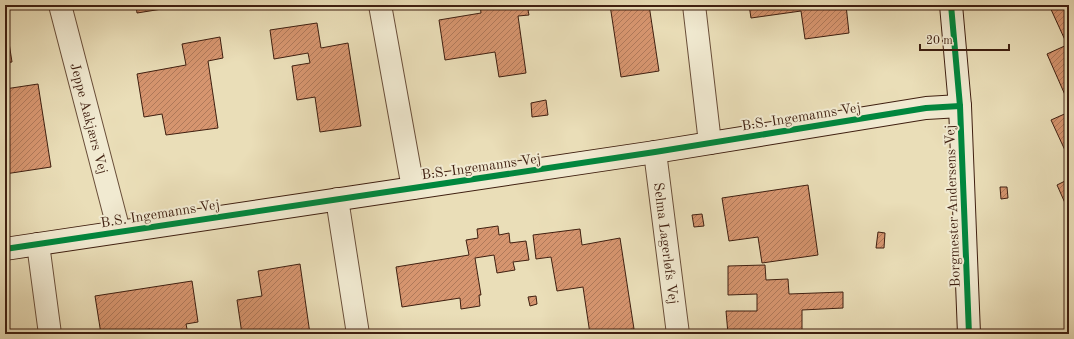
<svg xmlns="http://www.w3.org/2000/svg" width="1074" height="339" font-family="'Old Standard TT',serif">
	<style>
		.building { fill: url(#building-hatch); stroke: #3f1f10 }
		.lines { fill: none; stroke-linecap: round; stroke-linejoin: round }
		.street-casing { stroke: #6a4f3a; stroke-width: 24 }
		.secondary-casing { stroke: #3f1f10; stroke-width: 24 }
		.street { stroke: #f1ead1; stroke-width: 22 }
		.secondary { stroke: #f1ead1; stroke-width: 22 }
		.cycleway-casing { stroke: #f1ead1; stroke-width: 8 }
		.cycleway { stroke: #00873e; stroke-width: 6 }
		.labels { text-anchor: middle; stroke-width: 4; stroke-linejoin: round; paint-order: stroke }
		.street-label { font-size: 14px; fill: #3f1f10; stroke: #f1ead1 }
	</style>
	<defs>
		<pattern id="building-hatch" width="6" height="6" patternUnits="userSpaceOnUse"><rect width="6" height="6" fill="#d6956f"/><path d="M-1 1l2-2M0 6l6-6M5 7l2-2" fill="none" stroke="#af795a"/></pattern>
	</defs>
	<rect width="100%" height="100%" fill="#eadeb8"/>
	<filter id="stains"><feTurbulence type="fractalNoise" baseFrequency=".005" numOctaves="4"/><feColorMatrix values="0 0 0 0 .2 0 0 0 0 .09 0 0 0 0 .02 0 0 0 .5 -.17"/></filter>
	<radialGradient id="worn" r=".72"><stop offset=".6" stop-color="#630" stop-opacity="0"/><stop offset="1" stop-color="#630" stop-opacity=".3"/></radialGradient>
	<g class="building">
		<polygon points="136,5 162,5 162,9 137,13"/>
		<polygon points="480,5 538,5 538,8 528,10 529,15 518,16 526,73 499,77 495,52 445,60 439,20 481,13"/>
		<polygon points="610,5 649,5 659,71 621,77"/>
		<polygon points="749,5 846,5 849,33 805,39 801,11 751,18"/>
		<polygon points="1049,5 1069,5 1069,40 1065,40"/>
		<polygon points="5,17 12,62 5,63"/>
		<polygon points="317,23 321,48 348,43 361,126 320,132 315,97 297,100 292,66 310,63 308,53 274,59 270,30"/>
		<polygon points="220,37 223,58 208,61 218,128 166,135 162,114 144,117 137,74 186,65 182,44"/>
		<polygon points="1069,44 1069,104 1047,54"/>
		<polygon points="38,84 51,167 5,174 5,89"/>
		<polygon points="546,100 548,115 532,117 531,103"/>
		<polygon points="1069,112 1069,159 1051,120"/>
		<polygon points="1069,179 1069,212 1057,185"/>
		<polygon points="808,185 818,255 762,263 758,237 729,241 722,198"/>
		<polygon points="1000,187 1007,187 1008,198 1001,199"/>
		<polygon points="702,214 704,226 694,227 692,215"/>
		<polygon points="498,226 499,235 509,233 510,243 526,241 529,260 513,262 515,270 497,273 494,255 475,258 481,295 479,295 480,306 461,309 460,298 402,307 396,267 469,255 466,240 478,238 477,229"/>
		<polygon points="580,229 582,245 620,238 634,329 590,334 583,287 557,291 551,257 536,259 533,235"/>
		<polygon points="878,232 885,233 884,248 876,248"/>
		<polygon points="300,264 310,334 268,334 267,330 242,334 237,300 262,296 258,271"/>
		<polygon points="765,265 766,280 788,279 789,294 843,292 843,308 802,310 802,334 728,334 726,311 757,311 757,294 728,295 728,266"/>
		<polygon points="192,281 198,322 186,324 188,334 151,334 150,329 118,334 101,334 95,296"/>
		<polygon points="536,296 537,304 530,306 528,297"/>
	</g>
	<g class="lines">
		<g class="street-casing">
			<g id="street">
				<path id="s1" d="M60,5l59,226"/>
				<polyline points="380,5 413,188"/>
				<polyline points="694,5 710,143"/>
				<path id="s2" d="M655,152l23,182"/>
				<polyline points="337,199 358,334"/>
				<polyline points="38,244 50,334"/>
			</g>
		</g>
		<g class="secondary-casing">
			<g id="secondary">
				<polyline points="951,5 960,106 969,334"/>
				<polyline points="5,249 655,152 926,108 960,106"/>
			</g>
		</g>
		<use href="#street" class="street"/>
		<use href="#secondary" class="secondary"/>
		<g class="cycleway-casing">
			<g id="cycleway">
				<polyline points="951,5 960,106 969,334"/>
				<polyline points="5,249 655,152 926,108 960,106"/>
			</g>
		</g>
		<use href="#cycleway" class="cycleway"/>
	</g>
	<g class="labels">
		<g class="street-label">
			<text transform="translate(801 116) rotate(-9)" y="5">B.S. Ingemanns Vej</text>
			<text dy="5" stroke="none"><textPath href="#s1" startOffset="117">Jeppe Aakjærs Vej</textPath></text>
			<text transform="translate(481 166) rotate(-8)" y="5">B.S. Ingemanns Vej</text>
			<text transform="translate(952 206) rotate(-92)" y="5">Borgmester Andersens Vej</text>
			<text transform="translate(160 213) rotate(-9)" y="5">B.S. Ingemanns Vej</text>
			<text dy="5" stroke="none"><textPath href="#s2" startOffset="92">Selma Lagerløfs Vej</textPath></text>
		</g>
	</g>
	<rect width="1074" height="339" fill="none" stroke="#eadeb8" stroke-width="20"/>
	<rect x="6" y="6" width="1062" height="327" fill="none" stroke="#3f1f10" stroke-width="2"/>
	<rect x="10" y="10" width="1054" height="319" fill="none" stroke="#3f1f10"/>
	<path d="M920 44v6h89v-6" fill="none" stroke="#3f1f10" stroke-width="2"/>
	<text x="926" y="44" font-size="12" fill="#3f1f10" stroke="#f1ead1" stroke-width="3" paint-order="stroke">20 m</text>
	<rect width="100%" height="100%" filter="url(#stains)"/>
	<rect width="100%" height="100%" fill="url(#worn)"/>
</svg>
